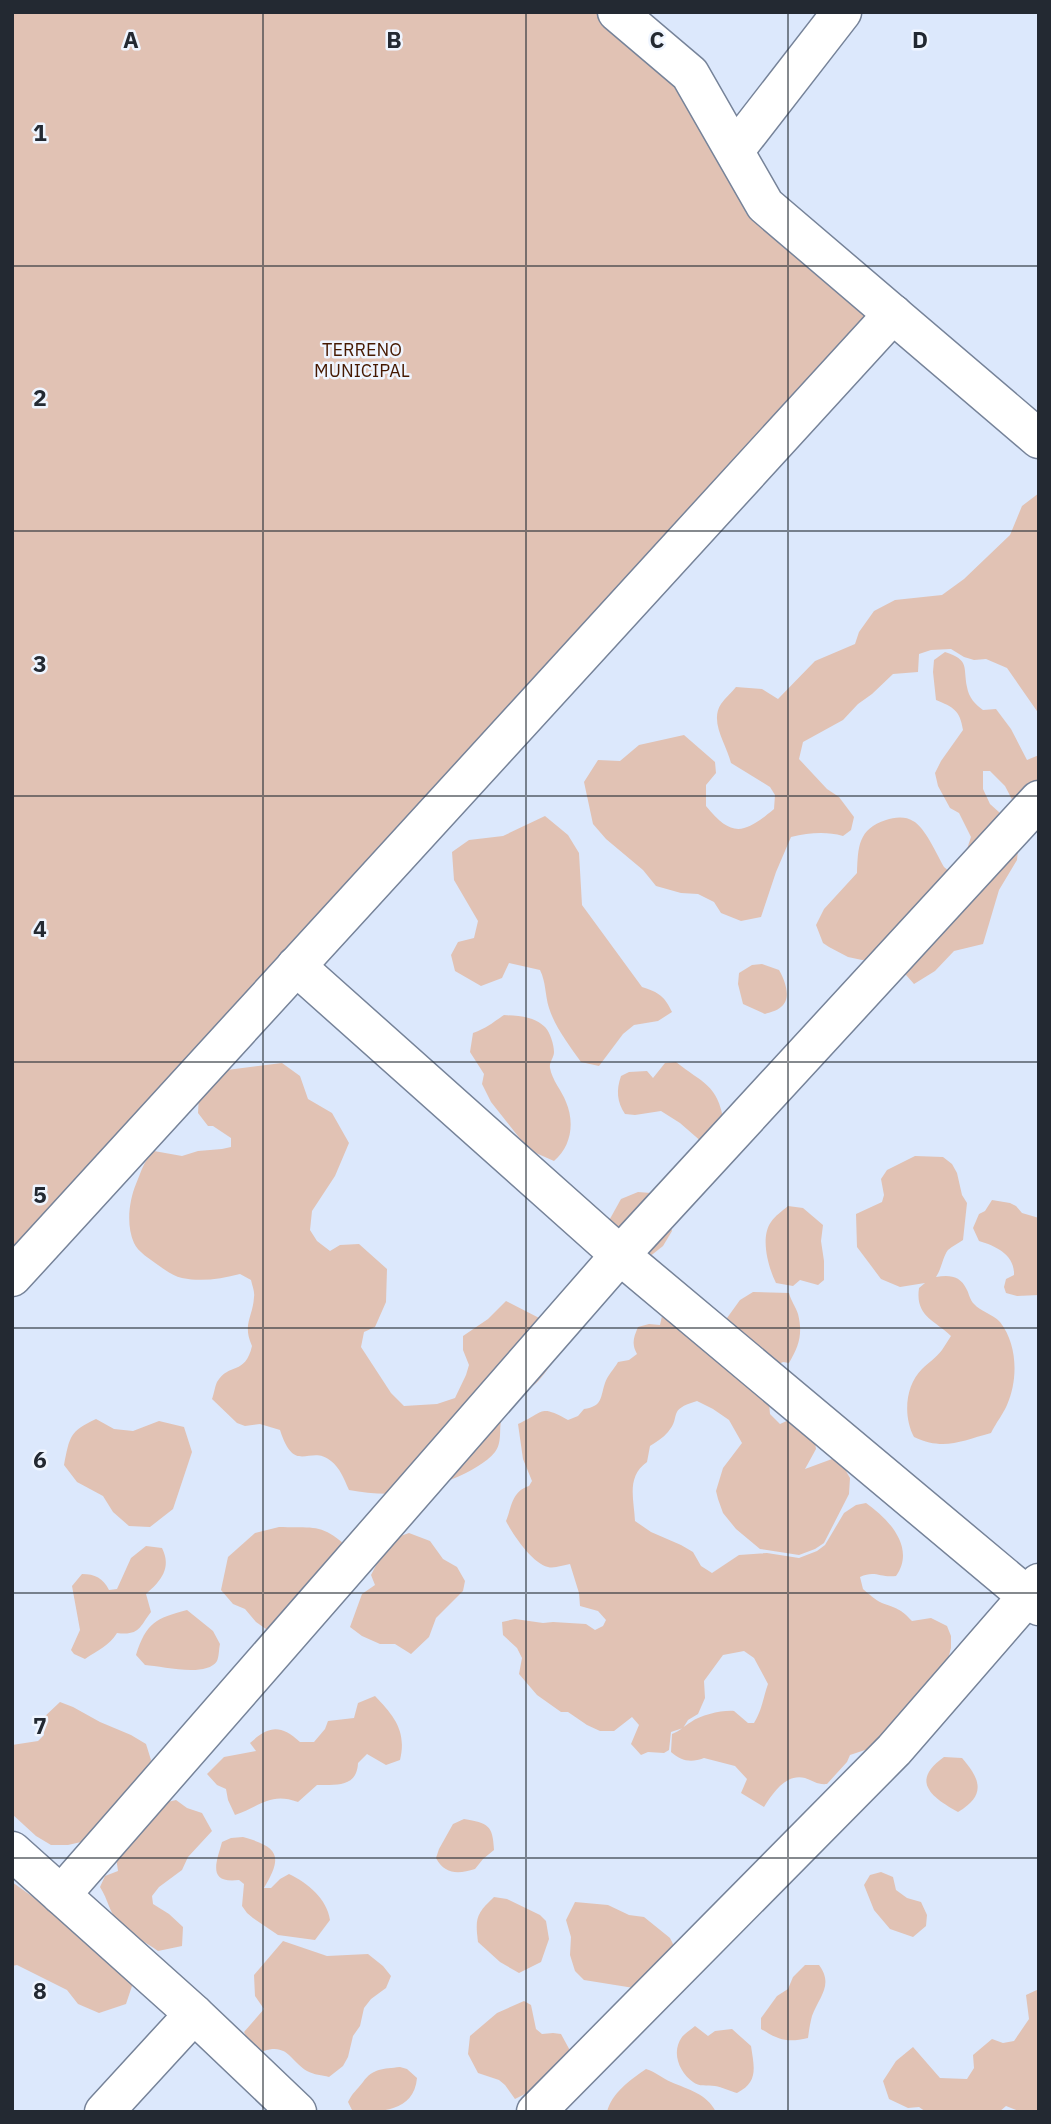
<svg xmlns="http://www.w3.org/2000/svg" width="1051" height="2124" font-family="'IBM Plex Sans',sans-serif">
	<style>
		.green { fill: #e1c2b4 }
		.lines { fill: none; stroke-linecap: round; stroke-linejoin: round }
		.minor-casing { stroke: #768399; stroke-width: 41 }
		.minor { stroke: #fff; stroke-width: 38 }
		.grid { fill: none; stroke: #232932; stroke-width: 2; stroke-opacity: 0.55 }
		.labels { text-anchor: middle; stroke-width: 5; stroke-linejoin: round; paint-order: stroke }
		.park-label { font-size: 18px; fill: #461901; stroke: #eff5ff }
		.grid-label { font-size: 23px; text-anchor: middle; font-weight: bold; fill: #232932; stroke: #eff5ff; stroke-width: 5; stroke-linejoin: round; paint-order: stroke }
	</style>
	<rect width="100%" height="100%" fill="#dce8fc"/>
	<g class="green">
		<polygon points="12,12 616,12 690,74 746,213 871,317 12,1272"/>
		<path d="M1039,493v70l-2,3 2,7v141l-32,-46 -21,-9 -12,1 -10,-3 -13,-8 -20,1 -12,4 -1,18 -25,2 -21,20 -14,10 -15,16 -40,22 -4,17 28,30 12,8 15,20 -3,13 -8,6c-18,-5 -34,-3 -52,1l-15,35 -15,45 -20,4 -20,-8 -7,-11 -16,-8 -17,-1 -25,-7 -13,-16 -37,-31 -13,-15 -9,-42 14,-22 22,1 19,-16 45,-10 31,27 1,11 -10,12v21c26,32 38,28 68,3l1,-14 -5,-8 -39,-24c-4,-18 -22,-41 -10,-59 4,-6 11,-12 15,-17l26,2 16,10 37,-38 40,-17 4,-12 15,-21 21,-11 47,-5 22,-16 46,-44 12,-29z"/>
		<path d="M945,652c25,8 18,15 22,35 2,11 8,17 16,23l13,-1 15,20 16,31 12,-5v73l-21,-17 -13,-25 -15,-15h-7v18l7,15 10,9 19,27 -2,20 -18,30 -16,54 -29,7 -19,20 -21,13 -15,-17 -15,-9 -22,2 -14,-3 -19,-10 -6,-4 -7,-18 8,-16 33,-36c1,-26 1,-44 29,-53 8,-3 20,-4 27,1 12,6 24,34 31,46l6,5 15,-17 6,-18 -12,-24 -9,-5 -12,-22 -3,-13 6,-12 22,-31c-3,-20 -10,-23 -27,-30l-3,-28 1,-12z"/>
		<path d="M545,816l23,19 11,18 3,52 60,82c17,5 23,10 30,25l-14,9 -24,4 -11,9 -24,32 -18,-4c-12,-17 -26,-35 -32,-54 -4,-13 -3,-26 -9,-38l-31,-7 -7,15 -21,8 -26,-15 -4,-16 7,-13 16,-4 4,-17 -24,-41 -2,-28 17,-12 34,-4z"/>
		<path d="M762,964l17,6c6,10 13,29 2,37 -4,4 -11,5 -16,7l-22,-10 -5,-20 1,-11 13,-8z"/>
		<path d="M504,1015c14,1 30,1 41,12 5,5 9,18 9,25 0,6 -5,10 -4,16 2,12 12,23 16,34 9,21 5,45 -12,59l-25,-11 -38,-48 -9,-18 2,-10 -14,-22 3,-19c14,-5 19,-10 31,-18z"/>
		<path d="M676,1062c27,22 41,21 48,60l-21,21 -23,-20 -19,-12 -26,4 -10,-1c-8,-12 -9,-24 -4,-38l8,-4 18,-1 6,7 12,-15z"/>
		<path d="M282,1063l18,13 8,23 24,14 17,30 -14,33 -23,35 -2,19 7,11 13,10 10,-6 19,-1 28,25 -1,33 -11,25 -11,5 -3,15 30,46 13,13 33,-2 18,-6 11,-23 3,-10 -6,-15v-14l25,-17 18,-18 39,20 14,32c-6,8 -12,18 -19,26 -9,11 -24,16 -33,28 -12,15 -2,32 -12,45 -17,21 -67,38 -93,41 -18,2 -36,0 -53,-3 -5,-11 -9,-22 -18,-29 -21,-18 -36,16 -51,-31l-20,-6 -15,2 -8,-3 -25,-24c2,-5 3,-13 5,-17 12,-20 28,-6 35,-36 -10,-22 1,-29 2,-49 1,-5 -2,-12 -3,-17l-11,-6c-19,5 -39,8 -58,4 -9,-2 -17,-8 -24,-13 -8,-6 -20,-13 -24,-22 -8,-18 -5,-42 2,-59 6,-14 7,-22 18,-33l28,5 16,-5 24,-2 9,-2v-9l-18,-12h-5l-10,-13 1,-18 28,-25z"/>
		<path d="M915,1156l28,1 9,7 5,9 5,22 5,8 -4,37c-4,3 -11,6 -15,10 -5,6 -6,18 -12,27 13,-2 24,-2 31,13 2,4 3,10 7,14 7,8 19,10 26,18 18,23 18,58 7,83 -4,9 -11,18 -16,28 -30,8 -47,18 -77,4 -11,-21 -9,-51 8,-68 6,-6 15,-12 20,-19 3,-5 6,-9 9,-14 -17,-16 -36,-20 -32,-48l6,-5 -25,4 -19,-8 -24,-32 -1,-33 26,-12 2,-7 -3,-16 6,-9z"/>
		<polygon points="638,1192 651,1193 664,1201 672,1231 663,1246 644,1261 606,1226 621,1199"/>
		<path d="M992,1200l18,3 6,3 6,7 17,5v77l-22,1 -11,-3 -2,-6 2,-8 8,-4c1,-20 -18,-29 -35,-34l-6,-13 6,-14 6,-3z"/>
		<path d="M788,1206l15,2 20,17 -2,16 3,20v19l-6,5 -18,-5 -7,6 -17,-3c-8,-16 -16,-46 -5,-61 4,-6 11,-11 17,-16z"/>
		<path d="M753,1292l36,1c2,8 7,14 9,21 5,20 1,32 -9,49l-6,-1 -23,11 9,30 1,11 10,10 11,-5 22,12 3,18 -11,20 27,-10 10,5 8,14 -1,16 -25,49 -9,6 -16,6 -39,-6 -24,-20 -13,-16 -5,-14 -2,-8 7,-23 19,-25 -13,-23 -16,-11 -16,-8c-31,9 -15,15 -29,31 -5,6 -12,10 -18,14l-3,16c-21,15 -13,37 -12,59l16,11 30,13 12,7 8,14 11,7 27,-18 28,-2 32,5 18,-7 8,-6 19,-32 12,-8 10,-2c23,16 50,45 30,73 -16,2 -21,-6 -36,1l3,12c6,5 12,11 19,14 14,5 19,6 30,18l19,-3 16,8 4,10v12l-4,15 -25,24 -6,11 -42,49 -24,8 -3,7 -20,22c-9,1 -14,-3 -22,-6 -19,-5 -32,15 -41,29l-23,-14 6,-14 -12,-13 -31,-8c-13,5 -23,3 -33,-6l1,-18c8,-3 12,-8 19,-12 10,-7 31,-12 43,-11l14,12h6c8,-13 9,-25 14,-39l-14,-26 -10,-7 -21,4 -19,26 1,17 -7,16 -10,6 -5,8 -12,4 -2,18 -5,3 -16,-1 -7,3 -10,-11 8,-19 -7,-8 -18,14h-14l-13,-6 -19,-13h-7l-24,-17 -18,-21 3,-16 -5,-10 -14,-13 -1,-13 13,-3 28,4 10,-1 33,2 9,6 8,-4 3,-6 -8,-9 -18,-5 -1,-13 -9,-29c-7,1 -16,5 -22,3 -15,-3 -35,-32 -42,-46 6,-14 5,-29 23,-35l3,-5 -9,-22 -5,-35c27,-12 21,-20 50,-4l10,-4 6,-7c19,-3 16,-11 21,-26 2,-7 9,-14 13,-21l11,-2 8,-6c-6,-11 -3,-17 1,-27l11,-3 11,1 2,-9 65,2 13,-18z"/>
		<path d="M96,1419l18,10 19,2 26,-10 25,6 8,25 -19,57 -23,18 -21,-1 -16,-14 -10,-16 -26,-14 -13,-17c6,-29 5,-33 32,-46z"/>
		<path d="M279,1527c36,1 42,-4 70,21l-67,79 -16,2 -10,-7 -11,-13 -12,-5 -12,-14 7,-33 27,-24z"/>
		<polygon points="409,1533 430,1541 443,1559 457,1567 465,1581 463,1591 436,1618 429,1637 411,1654 395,1644 380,1644 362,1636 350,1627 362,1594 375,1585 371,1575 389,1540"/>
		<path d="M146,1546l16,2c10,20 -1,33 -16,46l5,18c-11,14 -11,24 -34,21 -8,13 -19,17 -32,26l-11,-5 -3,-4 9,-20 -8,-44 10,-12c13,0 21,4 27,16l8,-1 14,-31z"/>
		<path d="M187,1610l26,21 7,13c-1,4 -1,13 -3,17 -11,17 -55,5 -72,4l-9,-10c10,-32 20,-37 51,-45z"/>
		<path d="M375,1696c19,20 32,35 25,64l-14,5 -19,-11 -9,9c-1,24 -21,22 -41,22l-19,17c-28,-10 -37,4 -63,13l-7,-15 -2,-11 -9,-4 -10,-11 17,-17 32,-6 -6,-8c19,-17 30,-19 50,-1h14l11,-13 3,-8 26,-3 4,-15z"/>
		<polygon points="60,1702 73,1707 100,1722 131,1735 146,1744 151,1760 143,1783 96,1837 81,1842 68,1845 51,1845 36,1836 12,1814 12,1745 38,1741 44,1735 42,1719"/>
		<path d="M944,1757l18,1c19,22 24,37 -4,54 -27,-15 -48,-31 -14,-55z"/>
		<path d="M176,1800l11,8 15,5 10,18 -24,26 -6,13 -23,17 -7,9 1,8 16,10 14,13 -1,19 -24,5c-12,-9 -27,-15 -37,-25 -11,-11 -13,-27 -21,-39l5,-11 13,-5 -2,-14 39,-52z"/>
		<path d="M464,1819c24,4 29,6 30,31l-11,9 -8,10c-16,5 -30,6 -39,-11l3,-9 14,-25z"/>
		<path d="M243,1837c36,10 40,19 21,51h7l9,-9 9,-5c19,9 38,25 41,46l-15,20 -37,-5 -25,-17 -6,-5 -5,-7 2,-22 -5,-4c-33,4 -22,-19 -17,-38l9,-4z"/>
		<polygon points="881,1872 893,1877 896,1890 907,1898 921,1902 927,1915 926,1926 913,1937 890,1929 874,1910 864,1885 870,1875"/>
		<polygon points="12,1882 54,1912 135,1977 126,2004 99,2013 78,2004 67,1990 17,1965 12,1966"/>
		<path d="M494,1897l13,2 33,16 6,6 3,18 -8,23 -22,11 -19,-11 -22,-20c-3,-24 -2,-28 16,-45z"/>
		<polygon points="575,1902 608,1905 629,1915 644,1917 670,1938 674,1946 640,1989 584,1980 575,1971 570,1955 571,1937 566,1920"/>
		<path d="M283,1941l44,15 41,-2 15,12 8,10 -5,12 -15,11 -7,9 -4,18 -7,10 -5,21 -5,9 -14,11c-7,-2 -15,-2 -22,-6 -16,-9 -19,-28 -43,-20l-13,-5 -7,-14 20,-23 -9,-13 -1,-21z"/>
		<path d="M805,1965h14c15,20 0,32 -7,51 -2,7 -3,15 -4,22 -21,5 -29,2 -47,-9v-11l16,-22 11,-7 5,-12z"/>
		<polygon points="1039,1989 1039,2112 1021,2112 1006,2106 999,2112 926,2112 919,2107 908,2108 889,2099 883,2081 896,2061 913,2047 940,2078 967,2079 974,2068 973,2055 992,2039 1003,2043 1014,2041 1029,2019 1026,1995"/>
		<polygon points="524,2001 531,2005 536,2029 542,2034 553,2033 561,2034 573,2056 533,2090 515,2099 505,2085 499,2080 478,2073 468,2054 470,2036 497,2013"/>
		<path d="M695,2026l13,10 7,-5 17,-2 19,17c3,21 8,36 -14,47 -7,-2 -15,-6 -22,-7 -8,-1 -16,1 -22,-4 -14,-10 -22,-30 -11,-45 3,-4 9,-7 13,-11z"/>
		<path d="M400,2067l7,2 10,9c-3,34 -37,34 -64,34l-5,-10c4,-9 9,-12 15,-20 10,-14 20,-13 37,-15z"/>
		<path d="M646,2069c10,3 16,9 25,13 18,8 35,11 45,30h-109c4,-18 24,-33 39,-43z"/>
	</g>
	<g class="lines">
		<g class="minor-casing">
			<g id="minor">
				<polyline points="617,12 690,74 765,205 1039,439"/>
				<polyline points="735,150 842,12"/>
				<polyline points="296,966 620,1255 1039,1606"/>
				<polyline points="12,1277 893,314"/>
				<polyline points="12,1851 194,2014 297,2112"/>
				<polyline points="61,1895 620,1255 1039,800"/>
				<polyline points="104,2112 194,2014"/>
				<polyline points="536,2112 894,1750 1039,1583"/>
			</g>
		</g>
		<use href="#minor" class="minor"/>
	</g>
	<path class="grid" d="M263,12v2100M526,12v2100M788,12v2100M12,266h1027M12,531h1027M12,796h1027M12,1062h1027M12,1328h1027M12,1593h1027M12,1858h1027"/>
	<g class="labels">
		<g class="park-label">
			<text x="362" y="356">TERRENO<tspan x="362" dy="21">MUNICIPAL</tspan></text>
		</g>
	</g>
	<g class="grid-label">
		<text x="131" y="48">A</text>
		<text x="394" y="48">B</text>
		<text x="657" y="48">C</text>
		<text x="920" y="48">D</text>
		<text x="40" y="141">1</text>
		<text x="40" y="406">2</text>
		<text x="40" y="672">3</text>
		<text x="40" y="937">4</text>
		<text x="40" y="1203">5</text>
		<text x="40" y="1468">6</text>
		<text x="40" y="1734">7</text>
		<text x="40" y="1999">8</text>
	</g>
	<rect width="1051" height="2124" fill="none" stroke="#232932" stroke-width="28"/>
</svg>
